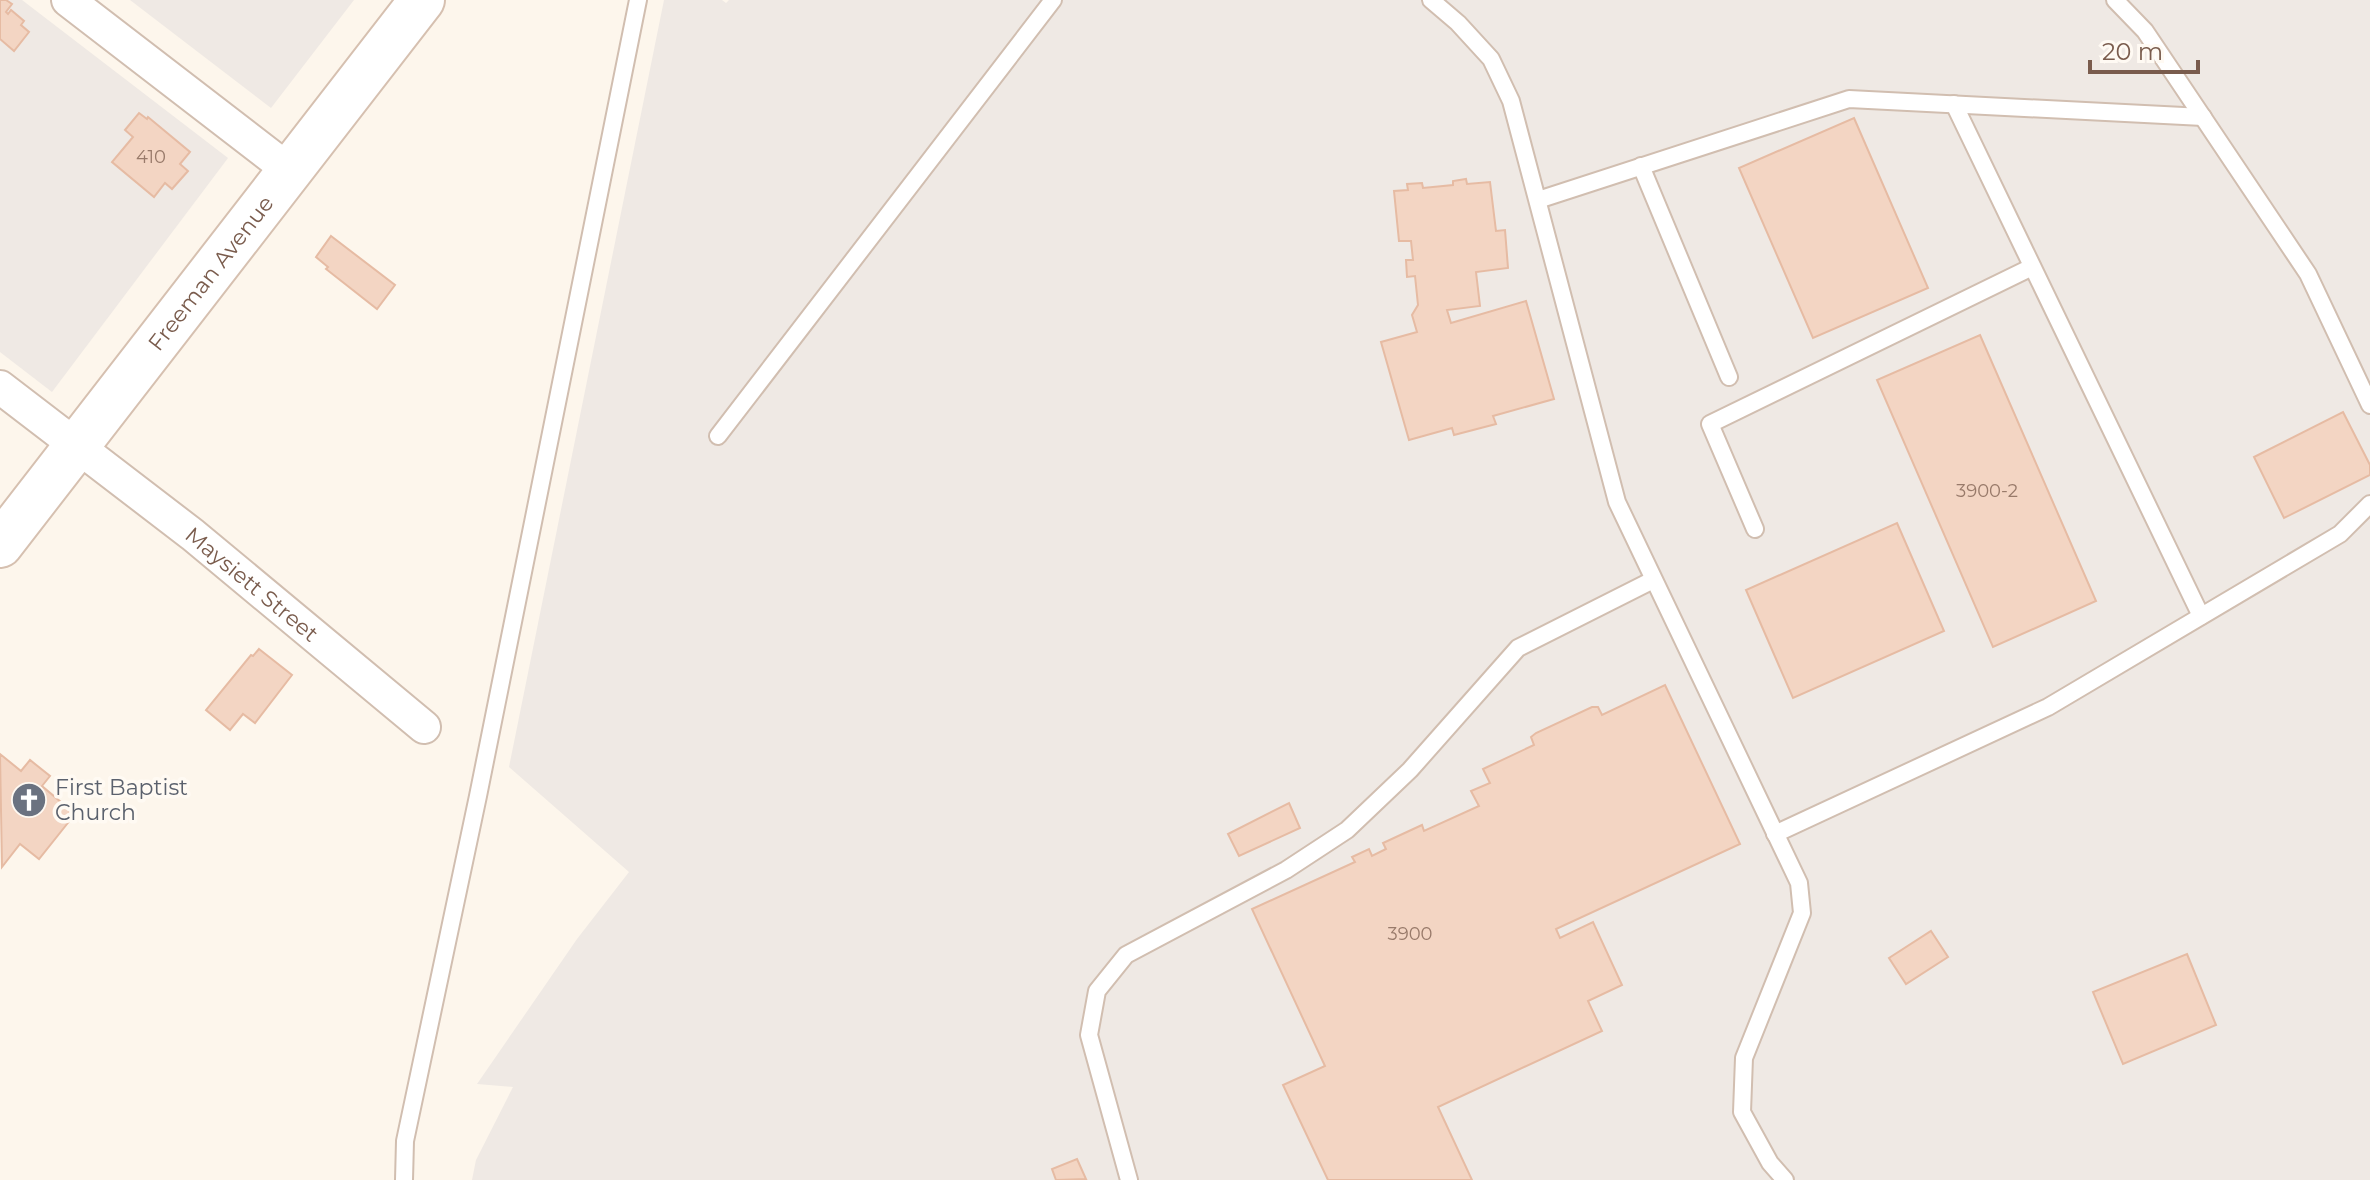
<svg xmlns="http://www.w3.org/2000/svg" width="2370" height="1180" font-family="Montserrat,sans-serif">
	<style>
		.industrial { fill: #efe9e4 }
		.building { fill: #f3d5c3; stroke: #e6bba3; stroke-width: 2 }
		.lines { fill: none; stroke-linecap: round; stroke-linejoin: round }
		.lane-casing { stroke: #d1beb0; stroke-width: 20 }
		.street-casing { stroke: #d1beb0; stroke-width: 36 }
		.secondary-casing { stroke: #d6c0b0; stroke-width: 48 }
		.lane { stroke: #fff; stroke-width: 16 }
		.street { stroke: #fff; stroke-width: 32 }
		.secondary { stroke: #fff; stroke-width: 44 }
		.labels { text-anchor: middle; stroke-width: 7; stroke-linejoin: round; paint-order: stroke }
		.number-label { font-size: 18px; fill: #987a6a }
		.street-label { font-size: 22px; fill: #7a5c4d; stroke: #fffaf3 }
		.worship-label { font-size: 22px; fill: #5b616d; stroke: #fffaf3; text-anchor: start }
	</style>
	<rect width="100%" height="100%" fill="#fdf6ec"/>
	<g class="industrial">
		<polygon points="0,0 22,0 228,158 52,392 0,352"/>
		<polygon points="130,0 354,0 271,108"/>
		<polygon points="664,0 722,0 726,3 729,0 2370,0 2370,1180 472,1180 476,1160 513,1087 477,1084 577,939 629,872 509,767"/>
	</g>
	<g class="building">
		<polygon points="0,0 6,0 12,4 6,12 8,14 11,10 24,21 21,25 29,32 14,51 0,39"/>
		<polygon points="139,113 147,119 148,117 190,152 180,164 188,171 172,189 165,183 154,197 112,162 133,137 125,130"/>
		<polygon points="1854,118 1928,288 1813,338 1739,168"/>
		<polygon points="1466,179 1467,184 1490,182 1496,231 1505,230 1508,268 1476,272 1480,306 1447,310 1451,323 1526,301 1554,399 1493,416 1496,424 1454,435 1452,428 1409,440 1381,342 1417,332 1412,315 1418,305 1415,276 1407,277 1406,260 1413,260 1411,241 1399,241 1394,191 1408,190 1407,184 1422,183 1423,188 1453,185 1453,181"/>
		<polygon points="331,236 395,285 377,309 326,269 328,267 316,257"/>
		<polygon points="1980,335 2096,601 1993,647 1877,380"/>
		<polygon points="2343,412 2370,465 2370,475 2284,518 2254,457"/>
		<polygon points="1897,523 1944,631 1793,698 1746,590"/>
		<polygon points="259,649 292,675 255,723 243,714 230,730 206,710 251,655 253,656"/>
		<polygon points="1665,685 1740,844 1556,929 1560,938 1593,922 1622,985 1588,1001 1602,1031 1438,1107 1472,1180 1328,1180 1283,1085 1325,1066 1252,909 1355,862 1352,857 1369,849 1372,856 1386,849 1383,843 1422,825 1424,831 1479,806 1471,791 1490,783 1483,769 1534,745 1531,737 1536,733 1592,707 1598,707 1602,715"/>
		<polygon points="0,754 21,771 30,760 50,776 42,786 75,814 39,859 20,844 2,867"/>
		<polygon points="1289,803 1300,828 1239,856 1228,834"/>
		<polygon points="1931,931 1948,957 1906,984 1889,958"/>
		<polygon points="2187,954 2216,1025 2123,1064 2093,992"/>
		<polygon points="1077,1159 1086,1179 1056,1180 1052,1169"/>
	</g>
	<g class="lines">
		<g class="lane-casing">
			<g id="lane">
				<polyline points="1431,0 1458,23 1491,59 1511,101 1617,502 1799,883 1802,913 1744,1058 1742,1112 1770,1163 1785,1180"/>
				<polyline points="2115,0 2145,31 2308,274 2370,405"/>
				<polyline points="1954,104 2201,616"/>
				<polyline points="1641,166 1729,377"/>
				<polyline points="1538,200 1849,99 2203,117"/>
				<polyline points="718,436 1053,0"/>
				<polyline points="1755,529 1710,424 2032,267"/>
				<polyline points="1775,834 2048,707 2340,534 2370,504"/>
				<polyline points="404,1180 405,1141 478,796 638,0"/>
				<polyline points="1129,1180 1089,1035 1097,991 1126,955 1286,870 1347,830 1410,770 1518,648 1653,580"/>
			</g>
		</g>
		<g class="street-casing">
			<g id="street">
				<polyline points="68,0 290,171"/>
				<path id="s1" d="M0,387l193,148 231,192"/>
			</g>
		</g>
		<g class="secondary-casing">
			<g id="secondary">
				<path id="s2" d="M0,545l422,-545"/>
			</g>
		</g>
		<use href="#lane" class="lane"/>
		<use href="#street" class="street"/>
		<use href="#secondary" class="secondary"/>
	</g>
	<defs>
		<g id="church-disc" transform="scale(1.8)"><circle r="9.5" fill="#6b7280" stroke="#fffaf3"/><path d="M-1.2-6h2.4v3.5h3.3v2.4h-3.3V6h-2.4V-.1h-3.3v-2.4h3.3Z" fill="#fff"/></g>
	</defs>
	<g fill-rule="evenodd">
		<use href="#church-disc" x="29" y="800"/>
	</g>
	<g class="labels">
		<g class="number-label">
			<text x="151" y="163">410</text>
			<text x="1987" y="497">3900-2</text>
			<text x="1410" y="940">3900</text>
		</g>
		<g class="street-label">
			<text dy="8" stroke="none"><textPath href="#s2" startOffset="344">Freeman Avenue</textPath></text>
			<text dy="8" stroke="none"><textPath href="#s1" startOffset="320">Maysiett Street</textPath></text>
		</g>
		<g class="worship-label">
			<text x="55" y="795">First Baptist<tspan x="55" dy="25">Church</tspan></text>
		</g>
	</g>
	<path d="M2090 60v12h108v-12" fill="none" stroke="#7a5c4d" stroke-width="4"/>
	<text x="2102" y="60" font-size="24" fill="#7a5c4d" stroke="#fffaf3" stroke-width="6" paint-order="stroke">20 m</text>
</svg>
